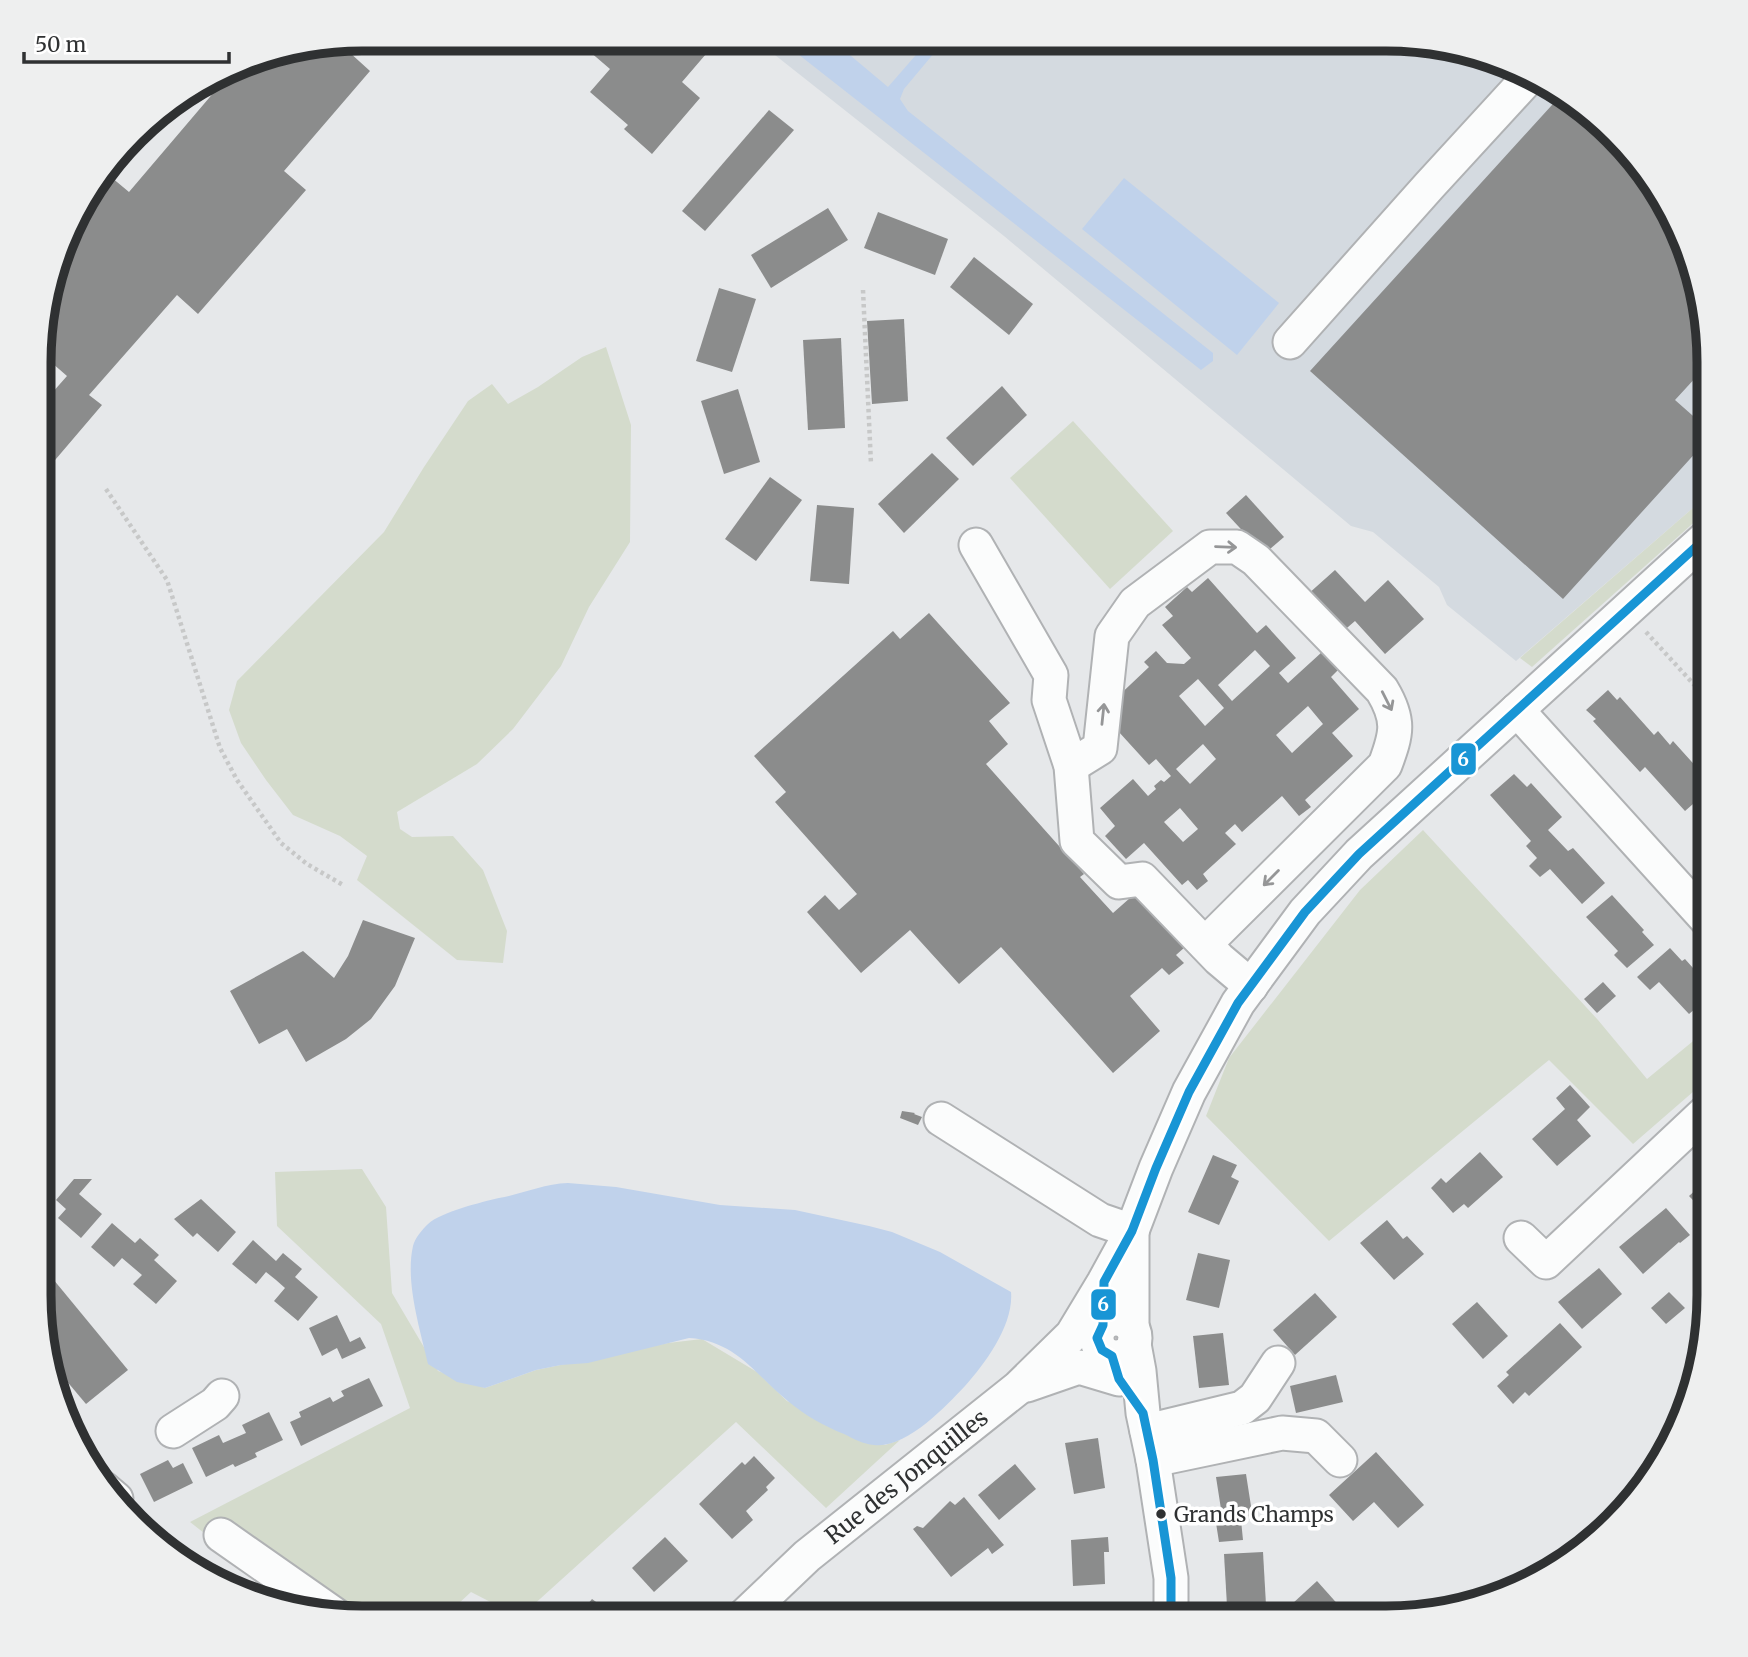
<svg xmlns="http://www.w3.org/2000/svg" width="1748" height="1657" font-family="Merriweather,serif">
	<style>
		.built { fill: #d4dae0 }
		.green { fill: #d4dbcc }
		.water { fill: #c0d2eb }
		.building { fill: #8b8c8c; fill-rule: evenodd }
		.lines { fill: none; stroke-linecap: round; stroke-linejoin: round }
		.minor-casing { stroke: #b0b2b4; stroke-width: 37 }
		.path { stroke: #c7c8c8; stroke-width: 4.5; stroke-dasharray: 3.5 3.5; stroke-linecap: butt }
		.minor { stroke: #fbfcfc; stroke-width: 33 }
		.bus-1-casing { stroke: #fff; stroke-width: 14 }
		.bus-1 { stroke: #1895d5; stroke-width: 9 }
		.oneway { stroke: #959697 }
		.bus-dot { fill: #2f3132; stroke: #fff; stroke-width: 2.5 }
		.labels { text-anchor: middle; stroke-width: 7; stroke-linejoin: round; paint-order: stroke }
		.bus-label { font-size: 21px; fill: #2f3132; stroke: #fff; text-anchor: start }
		.street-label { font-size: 23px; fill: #2f3132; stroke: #fff }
		.rim { fill: none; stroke: #2f3132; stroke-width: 9 }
		.line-badge { stroke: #fff; stroke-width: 2.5 }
		.badge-label { font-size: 19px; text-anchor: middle; font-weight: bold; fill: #fff }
	</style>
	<rect width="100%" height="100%" fill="#e6e8ea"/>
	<polygon class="built" points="756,40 1428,41 1547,82 1642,165 1685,238 1709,341 1709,494 1516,661 1447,605 1439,587 1373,532 1351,526 1004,236"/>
	<g class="green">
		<polygon points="606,347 631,425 630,542 589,607 561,666 513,729 477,764 397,812 400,829 412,837 453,836 483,870 507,931 503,963 457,960 357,880 367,856 340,836 293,815 266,780 241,743 229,710 237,681 384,532 424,467 468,401 492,384 508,404 538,387 582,357"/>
		<polygon points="1073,421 1173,531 1110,589 1010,478"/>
		<polygon points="1709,494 1709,509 1532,667 1520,658"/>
		<polygon points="1423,830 1598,1020 1647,1079 1709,1028 1709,1078 1633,1144 1549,1060 1329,1241 1206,1116 1229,1058 1360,890"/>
		<polygon points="362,1169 386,1207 392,1293 438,1371 485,1388 536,1370 668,1343 702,1339 757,1372 787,1401 885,1445 900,1440 826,1508 736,1422 520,1617 471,1592 443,1618 341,1618 297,1606 190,1522 410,1408 381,1324 277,1226 275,1172"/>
	</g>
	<g class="water">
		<polygon points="780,40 832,40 888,87 929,40 945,40 904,89 900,99 908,111 1213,353 1213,361 1201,370"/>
		<polygon points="1124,178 1279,303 1237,355 1082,229"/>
		<path d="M568,1183l48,4 104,18 75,5 74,16 23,6 48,20 71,40c3,32 -25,71 -46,94 -20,21 -59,63 -91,59 -11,-1 -20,-6 -30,-11 -20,-8 -38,-18 -55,-32 -34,-27 -52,-61 -100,-64l-101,25 -27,2 -25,5 -51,18 -28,-6 -29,-18c-8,-35 -23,-82 -15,-118 2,-8 9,-16 15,-22 13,-12 54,-22 71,-26 23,-4 44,-14 69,-15z"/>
	</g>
	<g class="building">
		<polygon points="587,39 689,39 706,54 682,82 700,98 652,154 624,129 628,125 590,92 610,69 582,45"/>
		<polygon points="338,42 370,71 284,171 306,190 198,314 177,295 89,395 102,405 44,473 44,402 67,376 44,356 45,299 82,201 105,172 129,192 232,71 258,56"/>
		<polygon points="1562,94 1642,165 1685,238 1709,341 1709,363 1675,400 1709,430 1709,438 1563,599 1310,371"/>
		<polygon points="769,110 794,130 705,231 682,211"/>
		<polygon points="828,208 848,240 771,288 751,255"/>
		<polygon points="878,212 948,239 935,275 864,248"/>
		<polygon points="974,257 1033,304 1009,335 950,287"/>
		<polygon points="719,288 756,299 732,372 696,361"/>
		<polygon points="904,319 908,401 872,404 867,321"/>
		<polygon points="841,338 845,428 808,430 803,340"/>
		<polygon points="1002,386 1027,415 973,466 946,438"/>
		<polygon points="738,389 760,462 724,474 701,401"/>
		<polygon points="932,453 959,479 904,533 878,504"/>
		<polygon points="770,477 802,500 756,561 725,539"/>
		<polygon points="1246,495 1284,537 1264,554 1226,513"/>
		<polygon points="817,505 854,508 849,584 810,581"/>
		<polygon points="1335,570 1365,602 1388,580 1424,619 1385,654 1355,621 1341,633 1307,595"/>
		<path d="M1208,578l49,55 9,-8 30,33 -17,15 9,10 34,-31 16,18 -7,7 28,32 -27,24 21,23 -48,44 6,7 -12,9 -17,-20 -40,36 -7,-8 -10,9 11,11 -33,30 5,7 -11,9 -9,-10 -6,5 -38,-42 -18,16 -21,-23 10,-10 -15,-18 33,-29 15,17 8,-7 -2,-3 7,-6 3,2 7,-6 -15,-17 -7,6 -41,-45 4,-18 37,-35 -5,-5 12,-11 11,12 17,1 7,-6 -29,-33 11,-9 -8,-9 22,-20 5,5zM1255,650l15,16 -38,35 -14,-16zM1198,679l26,29 -19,18 -26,-30zM1308,706l15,18 -31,29 -16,-18zM1203,744l13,15 -26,25 -14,-15zM1180,808l18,21 -15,13 -19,-20z"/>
		<polygon points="929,613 1010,703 989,721 1008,744 986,764 1084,874 1080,877 1113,913 1139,890 1185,947 1176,955 1184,963 1169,975 1162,968 1130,996 1160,1031 1113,1073 1001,947 959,984 910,930 861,973 807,912 825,895 839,910 857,894 775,802 786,792 754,756 893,631 900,639"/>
		<polygon points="1608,690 1617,700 1620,697 1654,735 1658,731 1670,745 1673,741 1709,781 1709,790 1685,811 1645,767 1640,772 1593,721 1596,719 1586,710"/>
		<polygon points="1514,774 1527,787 1531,783 1562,817 1548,830 1568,851 1573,848 1605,883 1582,904 1550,869 1540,877 1529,866 1537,858 1526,846 1531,841 1490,795"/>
		<polygon points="1612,895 1644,930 1642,932 1654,945 1627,968 1614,955 1618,951 1586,917"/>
		<polygon points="363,920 415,938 395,986 371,1019 346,1039 306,1062 287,1029 259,1044 230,991 303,951 334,978 348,956"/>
		<polygon points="1670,948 1682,961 1685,959 1709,986 1709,997 1689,1014 1659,982 1650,990 1637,977"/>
		<polygon points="1603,982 1616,996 1597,1013 1584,999"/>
		<polygon points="1570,1085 1590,1107 1577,1120 1591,1136 1557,1166 1532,1139 1565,1109 1556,1098"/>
		<polygon points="902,1111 915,1113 914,1114 922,1117 918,1125 900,1118"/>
		<polygon points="1480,1152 1503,1177 1468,1208 1464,1204 1453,1213 1431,1188 1441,1178 1446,1183"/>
		<polygon points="1213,1155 1237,1165 1231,1177 1239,1181 1219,1225 1188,1212"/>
		<polygon points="1709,1178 1709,1217 1689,1196"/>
		<polygon points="74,1179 92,1179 79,1194 102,1214 81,1238 58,1218 66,1209 56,1200"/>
		<polygon points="201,1199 236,1232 218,1252 197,1233 193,1237 174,1219"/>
		<polygon points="1666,1208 1690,1235 1680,1243 1679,1242 1643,1274 1619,1247"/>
		<polygon points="1387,1220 1403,1239 1407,1236 1424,1254 1394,1280 1360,1243"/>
		<polygon points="112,1223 135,1243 140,1238 159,1255 154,1260 177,1281 156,1304 133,1284 142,1275 122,1258 114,1267 91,1247"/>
		<polygon points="253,1240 276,1261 283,1253 302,1269 295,1277 318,1297 298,1321 274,1301 285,1288 276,1280 266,1272 256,1284 232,1264"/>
		<polygon points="1198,1253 1230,1260 1219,1308 1186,1300"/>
		<polygon points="39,1262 128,1370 86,1404 49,1360 39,1316"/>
		<polygon points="1599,1268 1622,1294 1582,1329 1558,1302"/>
		<polygon points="1669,1292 1685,1308 1666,1324 1651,1308"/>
		<polygon points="1315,1293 1337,1317 1295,1355 1273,1330"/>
		<polygon points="1477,1302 1508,1336 1483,1359 1452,1324"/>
		<polygon points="337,1315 350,1342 360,1337 366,1348 342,1359 337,1348 322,1356 309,1328"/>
		<polygon points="1560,1323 1582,1347 1529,1396 1525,1392 1513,1404 1497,1386 1509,1375 1506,1372"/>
		<polygon points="1223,1333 1229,1385 1199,1388 1193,1336"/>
		<polygon points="1336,1375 1343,1402 1296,1413 1290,1386"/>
		<polygon points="369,1378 383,1406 301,1446 290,1422 301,1417 299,1412 330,1397 333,1402 344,1396 341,1391"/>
		<polygon points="269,1412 283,1440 255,1453 257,1457 235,1467 233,1464 206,1477 192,1448 219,1435 223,1443 246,1433 242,1425"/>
		<polygon points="1098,1438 1105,1488 1074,1494 1065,1443"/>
		<polygon points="1376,1452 1424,1505 1398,1528 1374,1502 1353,1521 1329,1495"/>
		<polygon points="754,1456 775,1478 766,1487 768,1490 746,1511 753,1520 732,1539 699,1504 742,1462 745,1465"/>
		<polygon points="168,1460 173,1468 183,1463 193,1483 154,1502 140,1474"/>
		<polygon points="1015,1464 1036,1489 999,1520 978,1495"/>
		<polygon points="1246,1474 1253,1519 1241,1520 1243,1540 1219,1542 1216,1523 1223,1522 1216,1477"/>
		<polygon points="964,1497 1004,1545 992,1554 988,1548 951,1577 913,1529 917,1526 923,1528 950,1501 955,1505"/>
		<polygon points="665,1537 688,1561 654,1592 632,1568"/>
		<polygon points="1108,1537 1109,1552 1104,1552 1105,1584 1073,1586 1071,1540"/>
		<polygon points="1263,1552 1266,1605 1227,1606 1224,1554"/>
		<polygon points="1317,1581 1350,1618 1304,1618 1292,1604"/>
		<polygon points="592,1599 618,1618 576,1618"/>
	</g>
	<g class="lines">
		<g class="minor-casing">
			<g id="minor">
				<polyline points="1290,342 1429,186 1530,76"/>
				<polyline points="976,545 1051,675 1049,700 1071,766 1077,841 1119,882 1142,879 1219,959 1251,986"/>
				<polyline points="1517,710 1709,922"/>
				<path d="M1071,766l29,-18 12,-112 23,-33 75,-56h27l19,13 126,130c18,30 15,43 3,75l-180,179"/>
				<polyline points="941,1119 1100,1220 1132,1231"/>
				<polyline points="1521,1238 1546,1262 1709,1109"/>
				<circle cx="1116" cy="1338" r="19"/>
				<polyline points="1132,1327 1132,1234"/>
				<polyline points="1134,1344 1139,1371 1143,1413 1153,1460 1171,1578 1171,1618"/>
				<polyline points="1027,1385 1079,1367 1119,1379"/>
				<polyline points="173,1431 215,1404 222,1396"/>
				<polyline points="1147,1431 1242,1408 1255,1398 1278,1363"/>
				<polyline points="1153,1460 1282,1433 1316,1436 1340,1460"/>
				<polyline points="103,1488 116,1499"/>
				<polyline points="221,1535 338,1617"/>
				<path id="s1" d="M742,1618l65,-62 211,-168 54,-53 32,-53 28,-51 24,-63 33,-76 49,-89 67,-91 54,-58 350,-319"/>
			</g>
		</g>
		<g class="path">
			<polyline points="863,290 871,464"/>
			<polyline points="106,489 167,580 220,748 237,780 281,843 307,864 343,885"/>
			<polyline points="1646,632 1709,701"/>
		</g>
		<use href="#minor" class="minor"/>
		<g class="bus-1-casing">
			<polyline id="bus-1" points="1171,1618 1171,1578 1153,1460 1143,1413 1119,1379 1112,1356 1102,1350 1097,1338 1103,1325 1104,1282 1132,1231 1156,1168 1189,1092 1238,1003 1305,912 1359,854 1709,535"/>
		</g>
		<use href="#bus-1" class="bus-1"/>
	</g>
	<defs><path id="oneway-shaft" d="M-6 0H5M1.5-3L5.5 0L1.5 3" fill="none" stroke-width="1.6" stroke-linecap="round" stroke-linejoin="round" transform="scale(1.75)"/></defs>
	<g class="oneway">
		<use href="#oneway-shaft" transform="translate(1226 547) rotate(2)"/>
		<use href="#oneway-shaft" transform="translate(1387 701) rotate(63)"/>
		<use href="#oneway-shaft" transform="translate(1103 714) rotate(-84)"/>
		<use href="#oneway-shaft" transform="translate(1271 878) rotate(135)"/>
	</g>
	<circle class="bus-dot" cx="1161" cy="1514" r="6"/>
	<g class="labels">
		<g class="bus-label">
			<text x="1174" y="1522">Grands Champs</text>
		</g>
		<g class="street-label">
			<text dy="8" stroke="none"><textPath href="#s1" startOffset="217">Rue des Jonquilles</textPath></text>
		</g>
	</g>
	<path d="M0 0H1748V1657H0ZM362 51H1386A311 311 0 0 1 1697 362V1295A311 311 0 0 1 1386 1606H362A311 311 0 0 1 51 1295V362A311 311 0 0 1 362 51Z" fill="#eeefef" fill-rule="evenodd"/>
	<path class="rim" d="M362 51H1386A311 311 0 0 1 1697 362V1295A311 311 0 0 1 1386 1606H362A311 311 0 0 1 51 1295V362A311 311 0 0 1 362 51Z"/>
	<g class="line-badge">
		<rect x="1450" y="742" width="27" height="34" rx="7" fill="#1895d5"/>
		<rect x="1090" y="1288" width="27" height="33" rx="7" fill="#1895d5"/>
	</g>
	<g class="badge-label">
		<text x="1463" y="766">6</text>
		<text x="1103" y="1311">6</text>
	</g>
	<path d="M24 52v10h205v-10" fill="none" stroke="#2f3132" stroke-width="3.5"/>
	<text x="35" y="52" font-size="21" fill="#2f3132" stroke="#ffffff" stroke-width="5" paint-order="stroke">50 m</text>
</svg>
